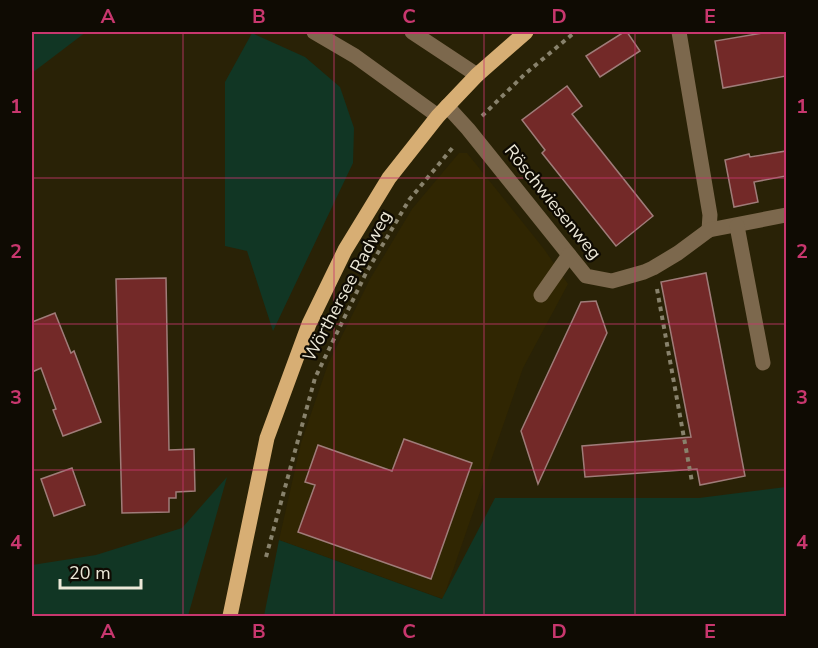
<svg xmlns="http://www.w3.org/2000/svg" width="818" height="648" font-family="'Nunito Sans',sans-serif">
	<style>
		.built { fill: #302602 }
		.green { fill: #113624 }
		.building { fill: #732928; stroke: #9f7c79; stroke-width: 1.5 }
		.lines { fill: none; stroke-linecap: round; stroke-linejoin: round }
		.path { stroke: #88826c; stroke-width: 4; stroke-dasharray: 4.5 4.5; stroke-linecap: butt }
		.minor { stroke: #7c684d; stroke-width: 15 }
		.major { stroke: #d7ae74; stroke-width: 15 }
		.grid { fill: none; stroke: #c8376e; stroke-width: 1.5; stroke-opacity: 0.55 }
		.labels { text-anchor: middle; stroke-width: 4.5; stroke-linejoin: round; paint-order: stroke }
		.street-label { font-size: 18px; fill: #ece8d8; stroke: #0f0b03 }
		.neatline { fill: none; stroke: #c8376e; stroke-width: 2 }
		.grid-label { font-size: 20px; text-anchor: middle; font-weight: bold; fill: #c8376e }
	</style>
	<rect width="100%" height="100%" fill="#292206"/>
	<polygon class="built" points="459,153 467,153 544,249 568,284 523,368 443,599 279,540 301,443 328,364 370,279 412,209"/>
	<g class="green">
		<polygon points="32,32 86,32 32,73"/>
		<polygon points="252,33 305,57 340,87 354,128 353,163 273,331 247,251 225,246 225,82"/>
		<polygon points="227,477 188,616 32,616 32,565 96,555 182,528"/>
		<polygon points="786,487 786,616 264,616 279,540 442,599 495,498 699,498"/>
	</g>
	<g class="building">
		<polygon points="624,32 627,32 640,51 600,77 586,56"/>
		<polygon points="768,32 786,32 786,76 723,88 715,41"/>
		<polygon points="567,86 582,106 572,114 653,216 616,246 542,153 545,150 522,120"/>
		<polygon points="786,151 786,176 754,182 758,202 734,207 725,160 749,154 750,157"/>
		<polygon points="706,273 745,476 700,485 697,469 585,477 582,446 691,437 661,282"/>
		<polygon points="166,278 169,450 194,449 195,491 176,492 176,498 169,498 169,512 122,513 116,279"/>
		<polygon points="596,301 607,333 538,484 521,431 581,302"/>
		<polygon points="55,313 71,353 74,351 101,422 63,436 53,410 56,409 41,368 32,372 32,322"/>
		<polygon points="404,439 472,463 431,579 298,532 315,485 305,482 318,445 392,471"/>
		<polygon points="72,468 85,505 54,516 41,479"/>
	</g>
	<g class="lines">
		<g class="path">
			<polyline points="482,116 525,74 575,32"/>
			<polyline points="657,289 692,482"/>
			<polyline points="266,557 315,378 366,273 409,200 454,146"/>
		</g>
		<g class="minor">
			<polyline points="314,32 355,56 438,116"/>
			<polyline points="412,32 477,75"/>
			<polyline points="679,32 710,215 709,230"/>
			<polyline points="447,106 468,129 586,276 612,281 644,272 653,268 678,253 709,230 786,215"/>
			<polyline points="737,226 763,363"/>
			<polyline points="541,295 569,255"/>
		</g>
		<polyline class="major" points="230,616 267,438 309,324 345,250 389,178 438,116 477,75 526,32"/>
	</g>
	<path class="grid" d="M183,32v584M334,32v584M484,32v584M635,32v584M32,178h754M32,324h754M32,470h754"/>
	<g class="labels">
		<g class="street-label">
			<text transform="translate(553 202) rotate(51)" y="6">Röschwiesenweg</text>
			<text transform="translate(347 286) rotate(-62)" y="6">Wörthersee Radweg</text>
		</g>
	</g>
	<rect width="818" height="648" fill="none" stroke="#0f0b03" stroke-width="66"/>
	<path d="M60 579v9h81v-9" fill="none" stroke="#ece8d8" stroke-width="3"/>
	<text x="69" y="579" font-size="18" fill="#ece8d8" stroke="#0f0b03" stroke-width="4.5" paint-order="stroke">20 m</text>
	<rect x="33" y="33" width="752" height="582" class="neatline"/>
	<g class="grid-label">
		<text x="108" y="23">A</text>
		<text x="259" y="23">B</text>
		<text x="409" y="23">C</text>
		<text x="559" y="23">D</text>
		<text x="710" y="23">E</text>
		<text x="16" y="113">1</text>
		<text x="802" y="113">1</text>
		<text x="16" y="258">2</text>
		<text x="802" y="258">2</text>
		<text x="16" y="404">3</text>
		<text x="802" y="404">3</text>
		<text x="16" y="549">4</text>
		<text x="802" y="549">4</text>
		<text x="108" y="638">A</text>
		<text x="259" y="638">B</text>
		<text x="409" y="638">C</text>
		<text x="559" y="638">D</text>
		<text x="710" y="638">E</text>
	</g>
</svg>
